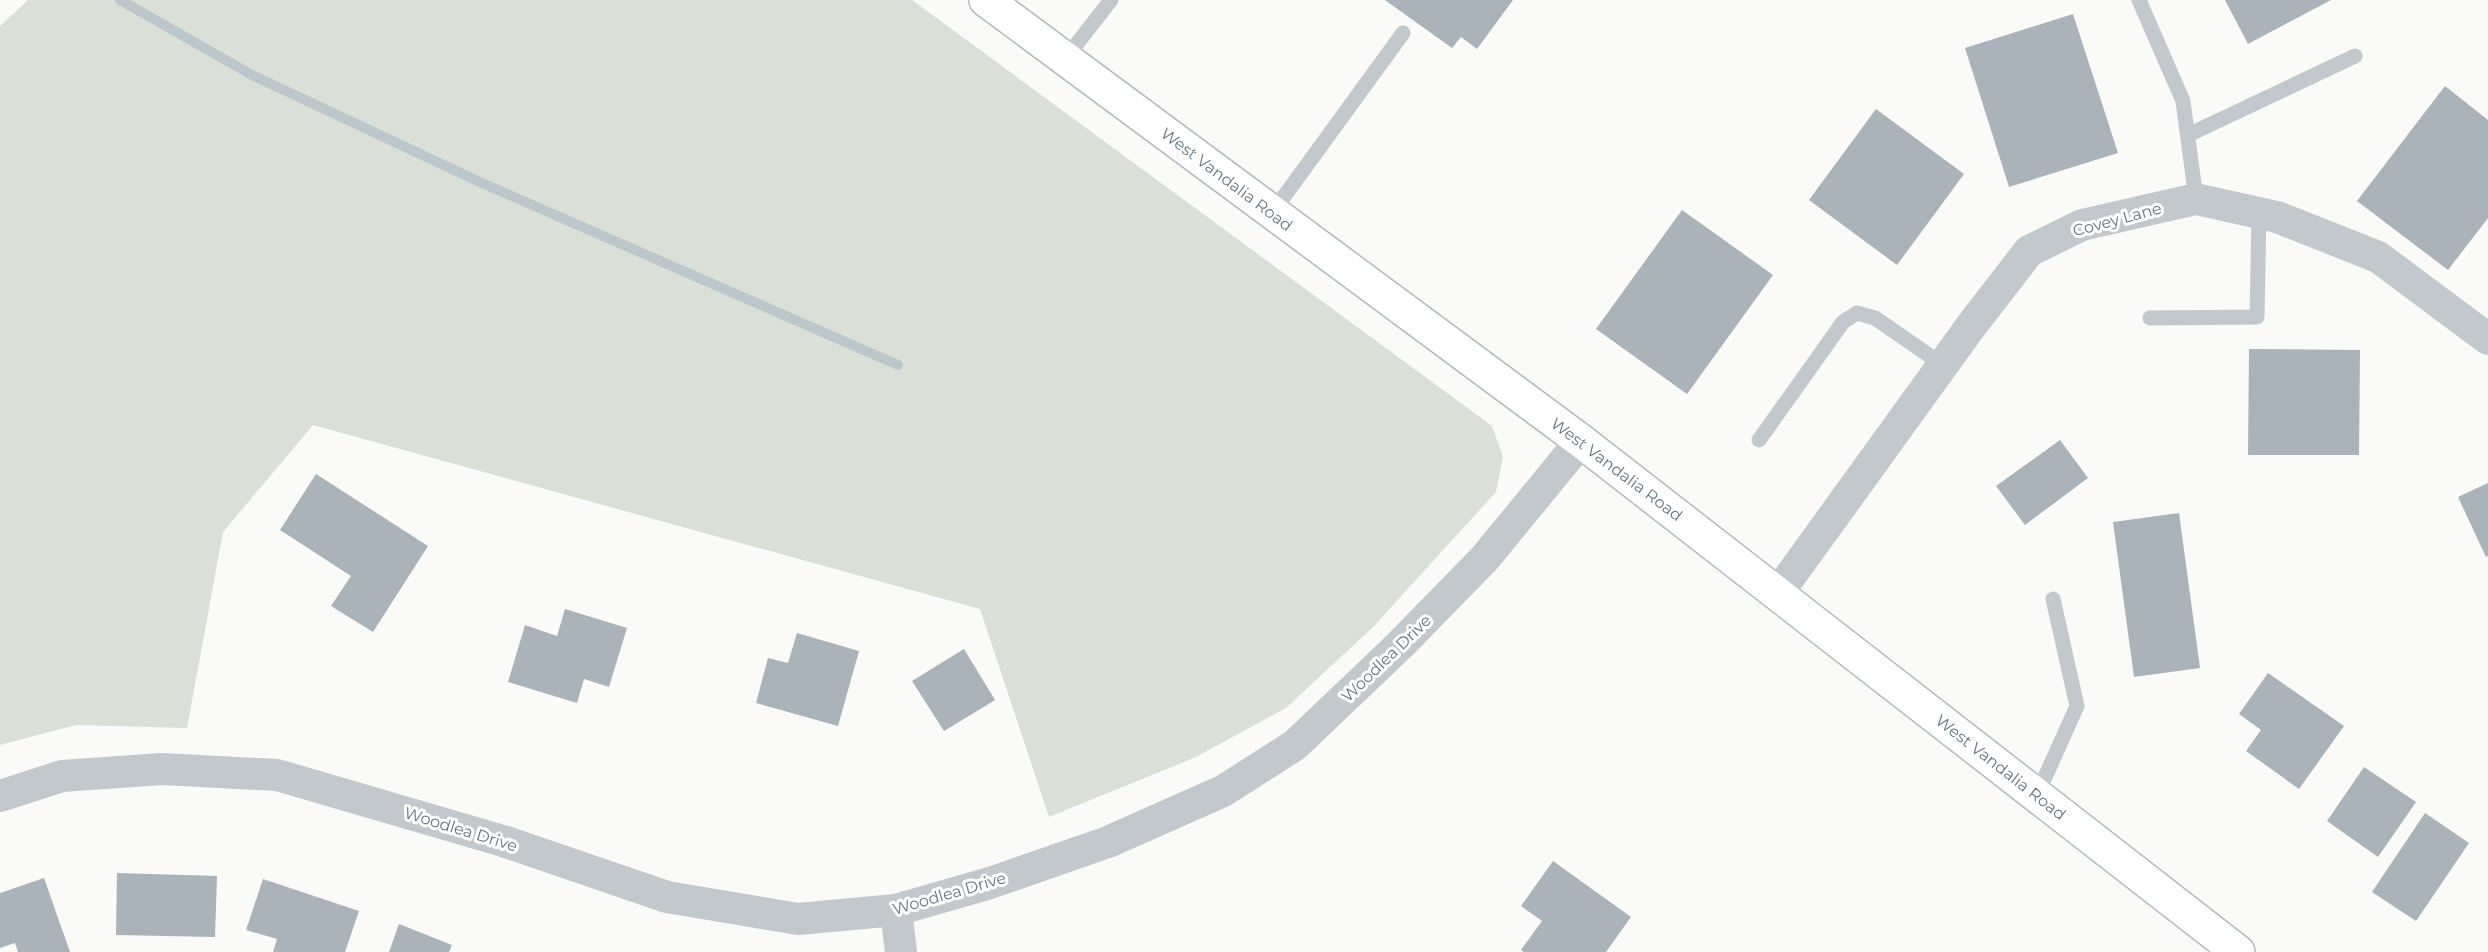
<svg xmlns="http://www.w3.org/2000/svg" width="2488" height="952" font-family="Montserrat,sans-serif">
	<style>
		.green { fill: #dadfd7 }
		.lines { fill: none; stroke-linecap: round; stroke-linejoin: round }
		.stream { stroke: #bbc7cb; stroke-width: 10 }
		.building { fill: #aab3b9 }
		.secondary-casing { stroke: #b3babf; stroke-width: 36 }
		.service { stroke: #c3c8cc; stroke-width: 15 }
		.minor { stroke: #c3c8cc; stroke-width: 32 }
		.secondary { stroke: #fff; stroke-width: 33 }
		.labels { text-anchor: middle; stroke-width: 6; stroke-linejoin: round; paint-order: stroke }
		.street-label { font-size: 16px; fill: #657683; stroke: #fff }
	</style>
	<rect width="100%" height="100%" fill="#fafaf8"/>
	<polygon class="green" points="28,0 912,0 1492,426 1503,457 1496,492 1373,627 1286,708 1196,757 1049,817 980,609 313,425 223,532 187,728 76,725 0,745 0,26"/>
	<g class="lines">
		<polyline class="stream" points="120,0 252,75 482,183 898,365"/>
	</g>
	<g class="building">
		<polygon points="1385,0 1513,0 1477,49 1461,37 1452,48"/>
		<polygon points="2225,0 2331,0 2248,44"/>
		<polygon points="2073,14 2118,153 2009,187 1965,48"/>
		<polygon points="2445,86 2488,120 2488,218 2448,270 2357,201"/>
		<polygon points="1876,109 1964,174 1897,265 1809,200"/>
		<polygon points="1682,210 1773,275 1687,394 1596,329"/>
		<polygon points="2249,349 2360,350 2359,455 2248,455"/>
		<polygon points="2060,440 2088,478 2025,525 1996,486"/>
		<polygon points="316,474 428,546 373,632 331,606 351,576 280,530"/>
		<polygon points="2488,483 2488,556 2486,557 2458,497"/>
		<polygon points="2179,513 2200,668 2134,677 2113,522"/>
		<polygon points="565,609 627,628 609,687 584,679 577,703 508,682 525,625 557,636"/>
		<polygon points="797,633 859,651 838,726 756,703 768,658 788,663"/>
		<polygon points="964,649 995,700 944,731 912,681"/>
		<polygon points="2268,673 2344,726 2299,789 2246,751 2261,730 2239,714"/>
		<polygon points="2364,767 2416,802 2378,857 2327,821"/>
		<polygon points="2425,813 2469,843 2416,921 2372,892"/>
		<polygon points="1553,861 1631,917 1606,952 1524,952 1521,950 1542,921 1521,906"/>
		<polygon points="117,873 217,876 215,937 116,935"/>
		<polygon points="44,878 70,952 18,952 15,943 0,948 0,893"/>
		<polygon points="263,879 359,911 345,952 273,952 277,939 246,930"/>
		<polygon points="399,924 452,945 449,952 389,952"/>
	</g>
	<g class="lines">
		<g class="secondary-casing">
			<polyline id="secondary" points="986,0 1581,441 2238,952"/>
		</g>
		<g class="service">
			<polyline points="2139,0 2183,101 2196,199"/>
			<polyline points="1065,59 1111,0"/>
			<polyline points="2188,135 2355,56"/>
			<polyline points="1272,213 1403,33"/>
			<polyline points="2150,318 2257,317 2259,212"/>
			<polyline points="1759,440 1843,322 1857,313 1875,318 1943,365"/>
			<polyline points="2037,795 2077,706 2053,599"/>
		</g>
		<g class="minor">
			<polyline points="1778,593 1971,326 2029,251 2082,225 2196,199 2277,217 2378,257 2488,339"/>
			<polyline points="0,796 62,776 162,769 277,775 503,841 667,897 798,919 896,910 990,883 1108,842 1223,791 1295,745 1400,645 1485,558 1581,441"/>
			<polyline points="896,910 901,952"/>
		</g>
		<use href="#secondary" class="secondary"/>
	</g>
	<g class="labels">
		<g class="street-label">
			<text transform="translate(1227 179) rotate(37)" y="6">West Vandalia Road</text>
			<text transform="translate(2117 219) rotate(-15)" y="6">Covey Lane</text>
			<text transform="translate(1617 469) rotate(37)" y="6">West Vandalia Road</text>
			<text transform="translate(1386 658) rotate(-44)" y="6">Woodlea Drive</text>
			<text transform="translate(2001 767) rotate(38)" y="6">West Vandalia Road</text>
			<text transform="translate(461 829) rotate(17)" y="6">Woodlea Drive</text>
			<text transform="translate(949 893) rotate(-16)" y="6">Woodlea Drive</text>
		</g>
	</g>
</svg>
